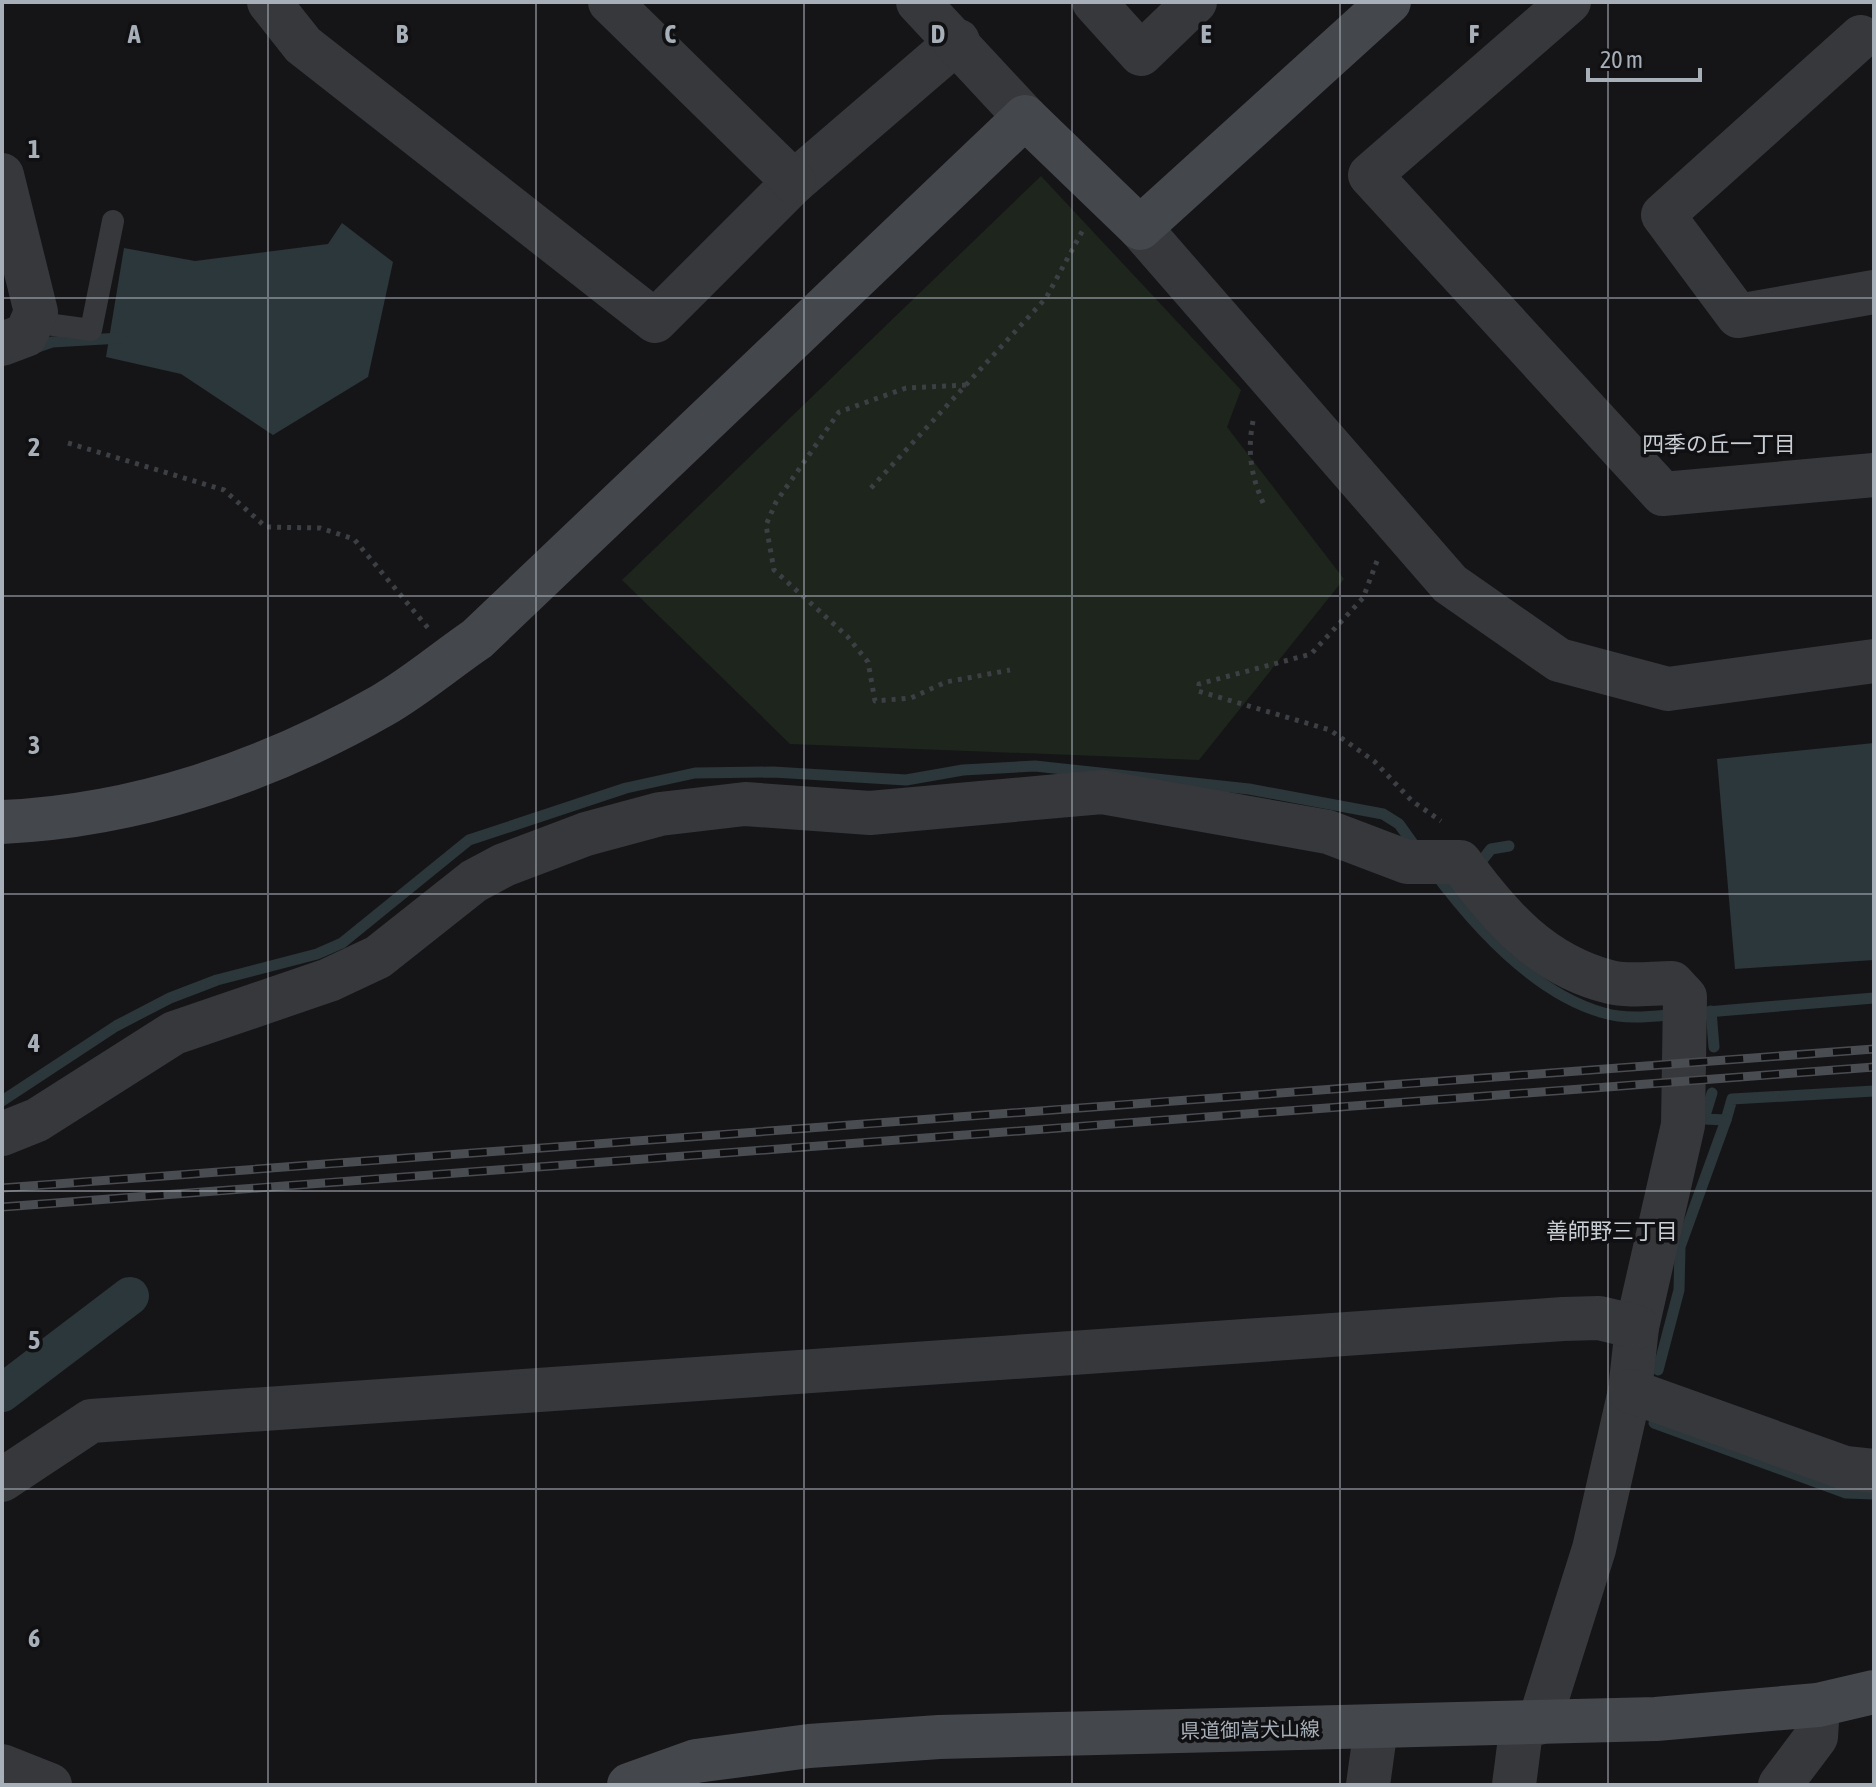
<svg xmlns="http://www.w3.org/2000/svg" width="1876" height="1787" font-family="'Asap Condensed','Noto Sans JP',sans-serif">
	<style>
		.green { fill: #1d251d }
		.water { fill: #2b373b }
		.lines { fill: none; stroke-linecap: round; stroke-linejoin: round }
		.stream { stroke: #2b373b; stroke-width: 11 }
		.canal { stroke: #2b373b; stroke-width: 38 }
		.path { stroke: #3c3f43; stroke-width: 5; stroke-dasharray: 4 6; stroke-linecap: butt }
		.lane { stroke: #36383c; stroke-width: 22 }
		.street { stroke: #36383c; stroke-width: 44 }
		.secondary { stroke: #44474c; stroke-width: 44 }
		.rail-casing { stroke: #494c51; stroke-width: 9 }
		.rail { stroke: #101012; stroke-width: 6; stroke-dasharray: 18; stroke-linecap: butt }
		.grid { fill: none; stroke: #a7afb8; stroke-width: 2; stroke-opacity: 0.55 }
		.labels { text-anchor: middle; stroke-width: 7; stroke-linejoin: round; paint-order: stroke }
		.street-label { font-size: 20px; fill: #a7afb8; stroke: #101012 }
		.neighbourhood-label { font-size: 22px; fill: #c8cdd4; stroke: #101012 }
		.grid-label { font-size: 26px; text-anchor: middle; font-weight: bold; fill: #a7afb8; stroke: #101012; stroke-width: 7; stroke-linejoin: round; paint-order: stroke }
	</style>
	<rect width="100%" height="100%" fill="#151517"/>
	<polygon class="green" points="1041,176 1241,390 1227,427 1344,579 1199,760 790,744 622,580"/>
	<g class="water">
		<polygon points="342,223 393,262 368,377 273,435 181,374 106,357 124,248 195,261 328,244"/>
		<polygon points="1874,743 1874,960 1735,969 1717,759"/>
	</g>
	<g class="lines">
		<g class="stream">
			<polyline points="32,349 52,342 121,338"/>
			<polyline points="1480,863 1491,849 1509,846"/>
			<path d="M1434,872c41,55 101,122 170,141 23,7 50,3 74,1"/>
			<polyline points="1711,1011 1714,1047"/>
			<polyline points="1695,1013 1874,998"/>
			<polyline points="1712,1093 1704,1119 1726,1120 1732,1099 1874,1091"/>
			<polyline points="2,1101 116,1026 170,998 217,980 317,954 342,943 469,840 626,788 695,773 773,772 906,780 963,770 1035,766 1249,789 1383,814 1399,824 1419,852"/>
			<polyline points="1658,1370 1679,1290 1680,1247 1726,1120"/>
			<polyline points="1654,1423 1846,1493 1874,1494"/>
		</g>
		<polyline class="canal" points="2,1393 130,1296"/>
		<g class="path">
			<polyline points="966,385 906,388 839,412 776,502 766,525 774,570 847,636 868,662 875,701 911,698 946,682 1010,670"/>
			<path d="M1253,421c-6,31 -2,55 11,84"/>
			<polyline points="68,443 224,490 266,527 320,528 354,539 428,628"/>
			<polyline points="871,488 1046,298 1084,228"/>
			<polyline points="1377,561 1363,598 1311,654 1199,684 1198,691 1330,730 1374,761 1412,801 1441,821"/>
		</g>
		<polyline class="lane" points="32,322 91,330 113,221"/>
		<g class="street">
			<polyline points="269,2 303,45 655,321 794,182 958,41"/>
			<polyline points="610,2 794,182"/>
			<polyline points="918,2 1025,117"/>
			<polyline points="1094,2 1141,54 1195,2"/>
			<polyline points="1569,2 1370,175 1663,494 1874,475"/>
			<polyline points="1861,37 1663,215 1738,316 1874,292"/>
			<polyline points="2,175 36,312 26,335 2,344"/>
			<polyline points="1140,228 1450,584 1559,660 1668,689 1874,661"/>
			<path d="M2,1134l35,-14 137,-87 155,-53 49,-23 96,-76 30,-16 82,-31 74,-20 85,-10 125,9 232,-21 226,40 79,30h53c40,55 82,103 150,120 19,5 42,1 62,1l13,14 -2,128 -46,202 -7,64 -36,158 -55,174"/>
			<polyline points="1630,1391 1845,1468 1874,1471"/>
			<polyline points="2,1480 91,1421 1563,1319 1599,1318 1637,1327"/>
			<polyline points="2,1766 50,1785"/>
			<polyline points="1368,1785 1376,1727"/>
			<polyline points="1514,1785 1522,1723"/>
			<polyline points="1780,1785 1816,1737 1818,1705"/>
		</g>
		<g class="secondary">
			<path d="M2,822c134,-6 264,-50 381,-117 33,-19 63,-45 94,-66l548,-522 115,111 249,-226"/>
			<polyline points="629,1785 696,1761 809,1746 939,1737 1656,1719 1818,1705 1874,1692"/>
		</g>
		<g class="rail-casing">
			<g id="rail">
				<polyline points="2,1188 1874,1049"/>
				<polyline points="2,1207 1874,1067"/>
			</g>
		</g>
		<use href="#rail" class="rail"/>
	</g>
	<path class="grid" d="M268,2v1783M536,2v1783M804,2v1783M1072,2v1783M1340,2v1783M1608,2v1783M2,298h1872M2,596h1872M2,894h1872M2,1191h1872M2,1489h1872"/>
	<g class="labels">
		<g class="street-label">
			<text transform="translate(1250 1730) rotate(-1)" y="7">県道御嵩犬山線</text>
		</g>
		<g class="neighbourhood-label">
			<text x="1719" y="452">四季の丘一丁目</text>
			<text x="1612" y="1239">善師野三丁目</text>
		</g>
	</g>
	<g class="grid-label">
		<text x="134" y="43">A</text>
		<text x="402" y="43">B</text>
		<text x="670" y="43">C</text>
		<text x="938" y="43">D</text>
		<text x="1206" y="43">E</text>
		<text x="1474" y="43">F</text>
		<text x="34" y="158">1</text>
		<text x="34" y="456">2</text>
		<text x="34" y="754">3</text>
		<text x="34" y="1052">4</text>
		<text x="34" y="1349">5</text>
		<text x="34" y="1647">6</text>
	</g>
	<rect width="1876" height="1787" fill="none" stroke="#a7afb8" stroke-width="8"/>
	<path d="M1588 68v12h112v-12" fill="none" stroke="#a7afb8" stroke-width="4"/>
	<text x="1600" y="68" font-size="24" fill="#a7afb8" stroke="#101012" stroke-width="6" paint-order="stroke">20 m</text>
</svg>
